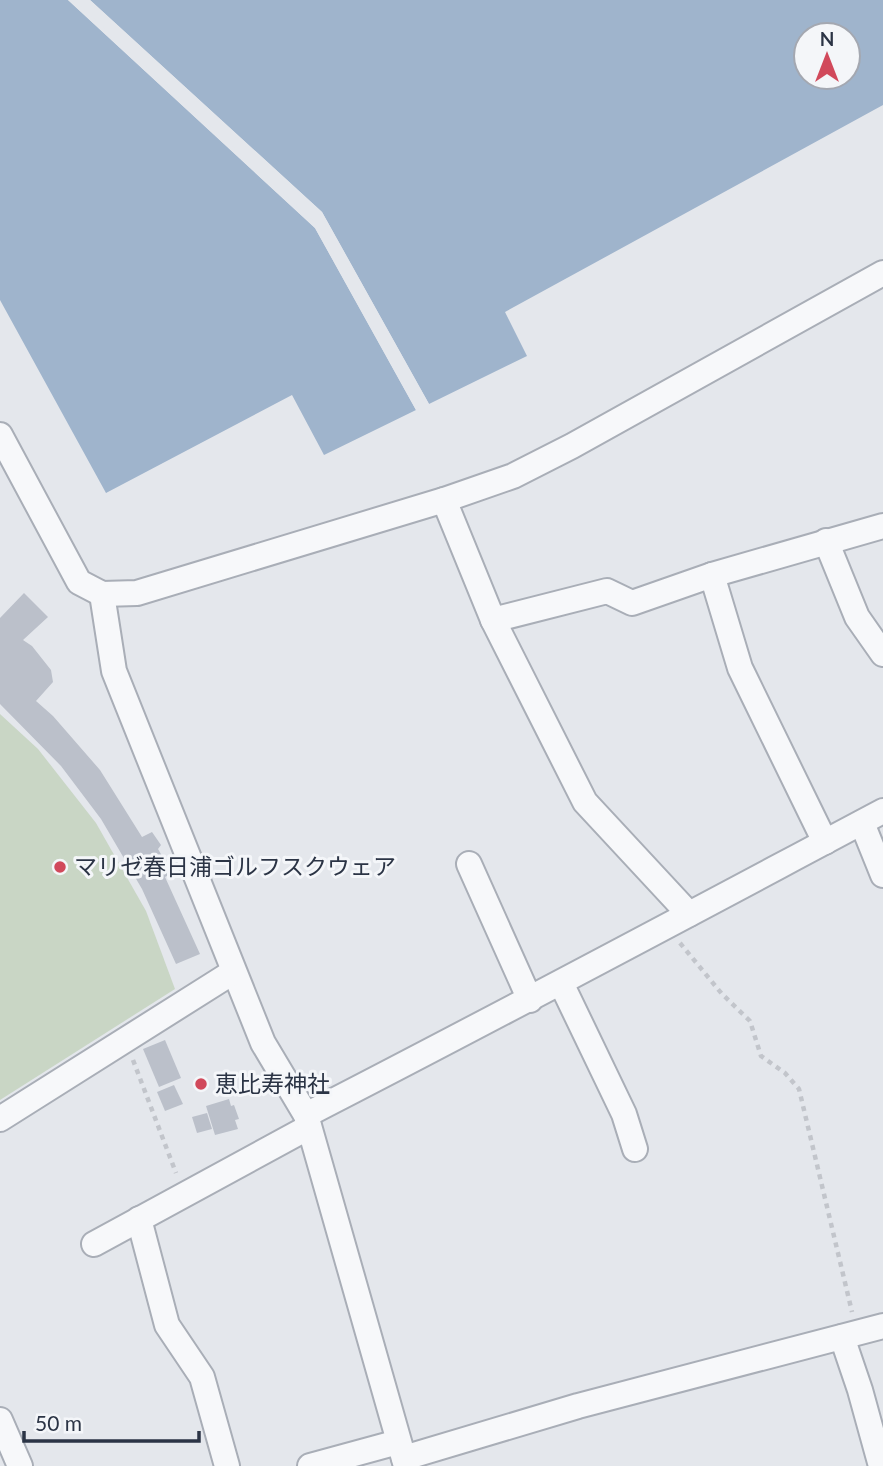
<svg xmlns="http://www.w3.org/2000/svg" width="883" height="1466" font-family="Lato,'Noto Sans JP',sans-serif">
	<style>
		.green { fill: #c9d6c5 }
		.water { fill: #9fb4cc; fill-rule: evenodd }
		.pier { fill: #e4e7ec }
		.building { fill: #bbc0ca }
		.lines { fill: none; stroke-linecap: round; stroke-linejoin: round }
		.minor-casing { stroke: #a9aeb7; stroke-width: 28 }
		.path { stroke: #c2c5cb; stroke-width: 4.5; stroke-dasharray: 5 5; stroke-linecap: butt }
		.minor { stroke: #f7f8fa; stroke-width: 24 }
		.poi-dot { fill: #d1495b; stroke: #f4f6f9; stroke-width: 2.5 }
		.labels { text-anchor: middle; stroke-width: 6; stroke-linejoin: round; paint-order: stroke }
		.poi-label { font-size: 23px; fill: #2b3445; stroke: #f4f6f9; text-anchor: start }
	</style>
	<rect width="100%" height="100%" fill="#e4e7ec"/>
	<polygon class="green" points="0,714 38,749 96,823 146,911 175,989 0,1100"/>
	<g class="water">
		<polygon points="0,0 68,0 315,228 416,410 324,455 292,395 106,493 0,300"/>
		<path d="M90,0h793v105l-378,207 22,44 -98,48 -107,-192zM806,35h42v42h-42z"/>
	</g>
	<g class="pier">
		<polygon points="68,0 74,0 318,225 419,409 416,410 315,228"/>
		<polygon points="87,0 90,0 322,212 429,404 426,405 319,214"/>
	</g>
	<g class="building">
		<polygon points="24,593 48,617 23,640 32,646 51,670 53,682 36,701 53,716 100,770 142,837 152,832 161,845 158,849 172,873 165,877 200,954 176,964 142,889 101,819 61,766 0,704 0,618"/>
		<polygon points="165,1040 181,1078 159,1087 143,1049"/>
		<polygon points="174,1085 183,1104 165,1111 157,1092"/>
		<polygon points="229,1099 231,1106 234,1105 239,1119 235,1120 238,1129 215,1135 206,1106"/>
		<polygon points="207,1113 212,1129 197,1133 192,1117"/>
	</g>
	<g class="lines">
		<g class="minor-casing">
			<g id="minor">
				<polyline points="0,435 79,582 102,594 137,593 444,500 513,476 572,446 883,273"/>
				<polyline points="444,500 493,620 585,802 689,914"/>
				<polyline points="826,541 857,617 883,654"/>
				<polyline points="712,575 740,668 825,842"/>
				<polyline points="102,594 114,671 263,1043 306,1115 406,1466"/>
				<polyline points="493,620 607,591 632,603 712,575 883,526"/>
				<polyline points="862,823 883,875"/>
				<polyline points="469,864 530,1000"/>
				<polyline points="561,983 624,1114 635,1149"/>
				<path d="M306,1115c193,-99 385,-202 577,-304"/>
				<polyline points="0,1119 233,972"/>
				<polyline points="139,1219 167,1325 202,1377 227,1466"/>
				<polyline points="94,1244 309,1127"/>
				<polyline points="842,1337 860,1390 881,1466"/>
				<polyline points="0,1420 20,1466"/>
				<polyline points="404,1458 578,1406 883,1326"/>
				<polyline points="310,1466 398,1442"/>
			</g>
		</g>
		<g class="path">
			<polyline points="680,943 722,994 750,1021 761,1056 785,1073 799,1089 852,1312"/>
			<polyline points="133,1060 176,1173"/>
		</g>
		<use href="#minor" class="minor"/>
	</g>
	<g class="poi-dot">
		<circle cx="60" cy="867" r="7"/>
		<circle cx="201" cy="1084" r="7"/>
	</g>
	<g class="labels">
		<g class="poi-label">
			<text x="74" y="875">マリゼ春日浦ゴルフスクウェア</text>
			<text x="215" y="1092">恵比寿神社</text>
		</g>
	</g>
	<g transform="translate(827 56)"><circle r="33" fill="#f4f6f9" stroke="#a4a8b1" stroke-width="2"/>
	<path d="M0-5L12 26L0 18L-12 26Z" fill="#d1495b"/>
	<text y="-10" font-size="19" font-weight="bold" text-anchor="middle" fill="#2b3445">N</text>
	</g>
	<path d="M24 1431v10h175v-10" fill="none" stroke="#2b3445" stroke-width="3.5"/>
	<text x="35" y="1431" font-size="21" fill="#2b3445" stroke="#f4f6f9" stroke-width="5" paint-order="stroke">50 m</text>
</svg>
